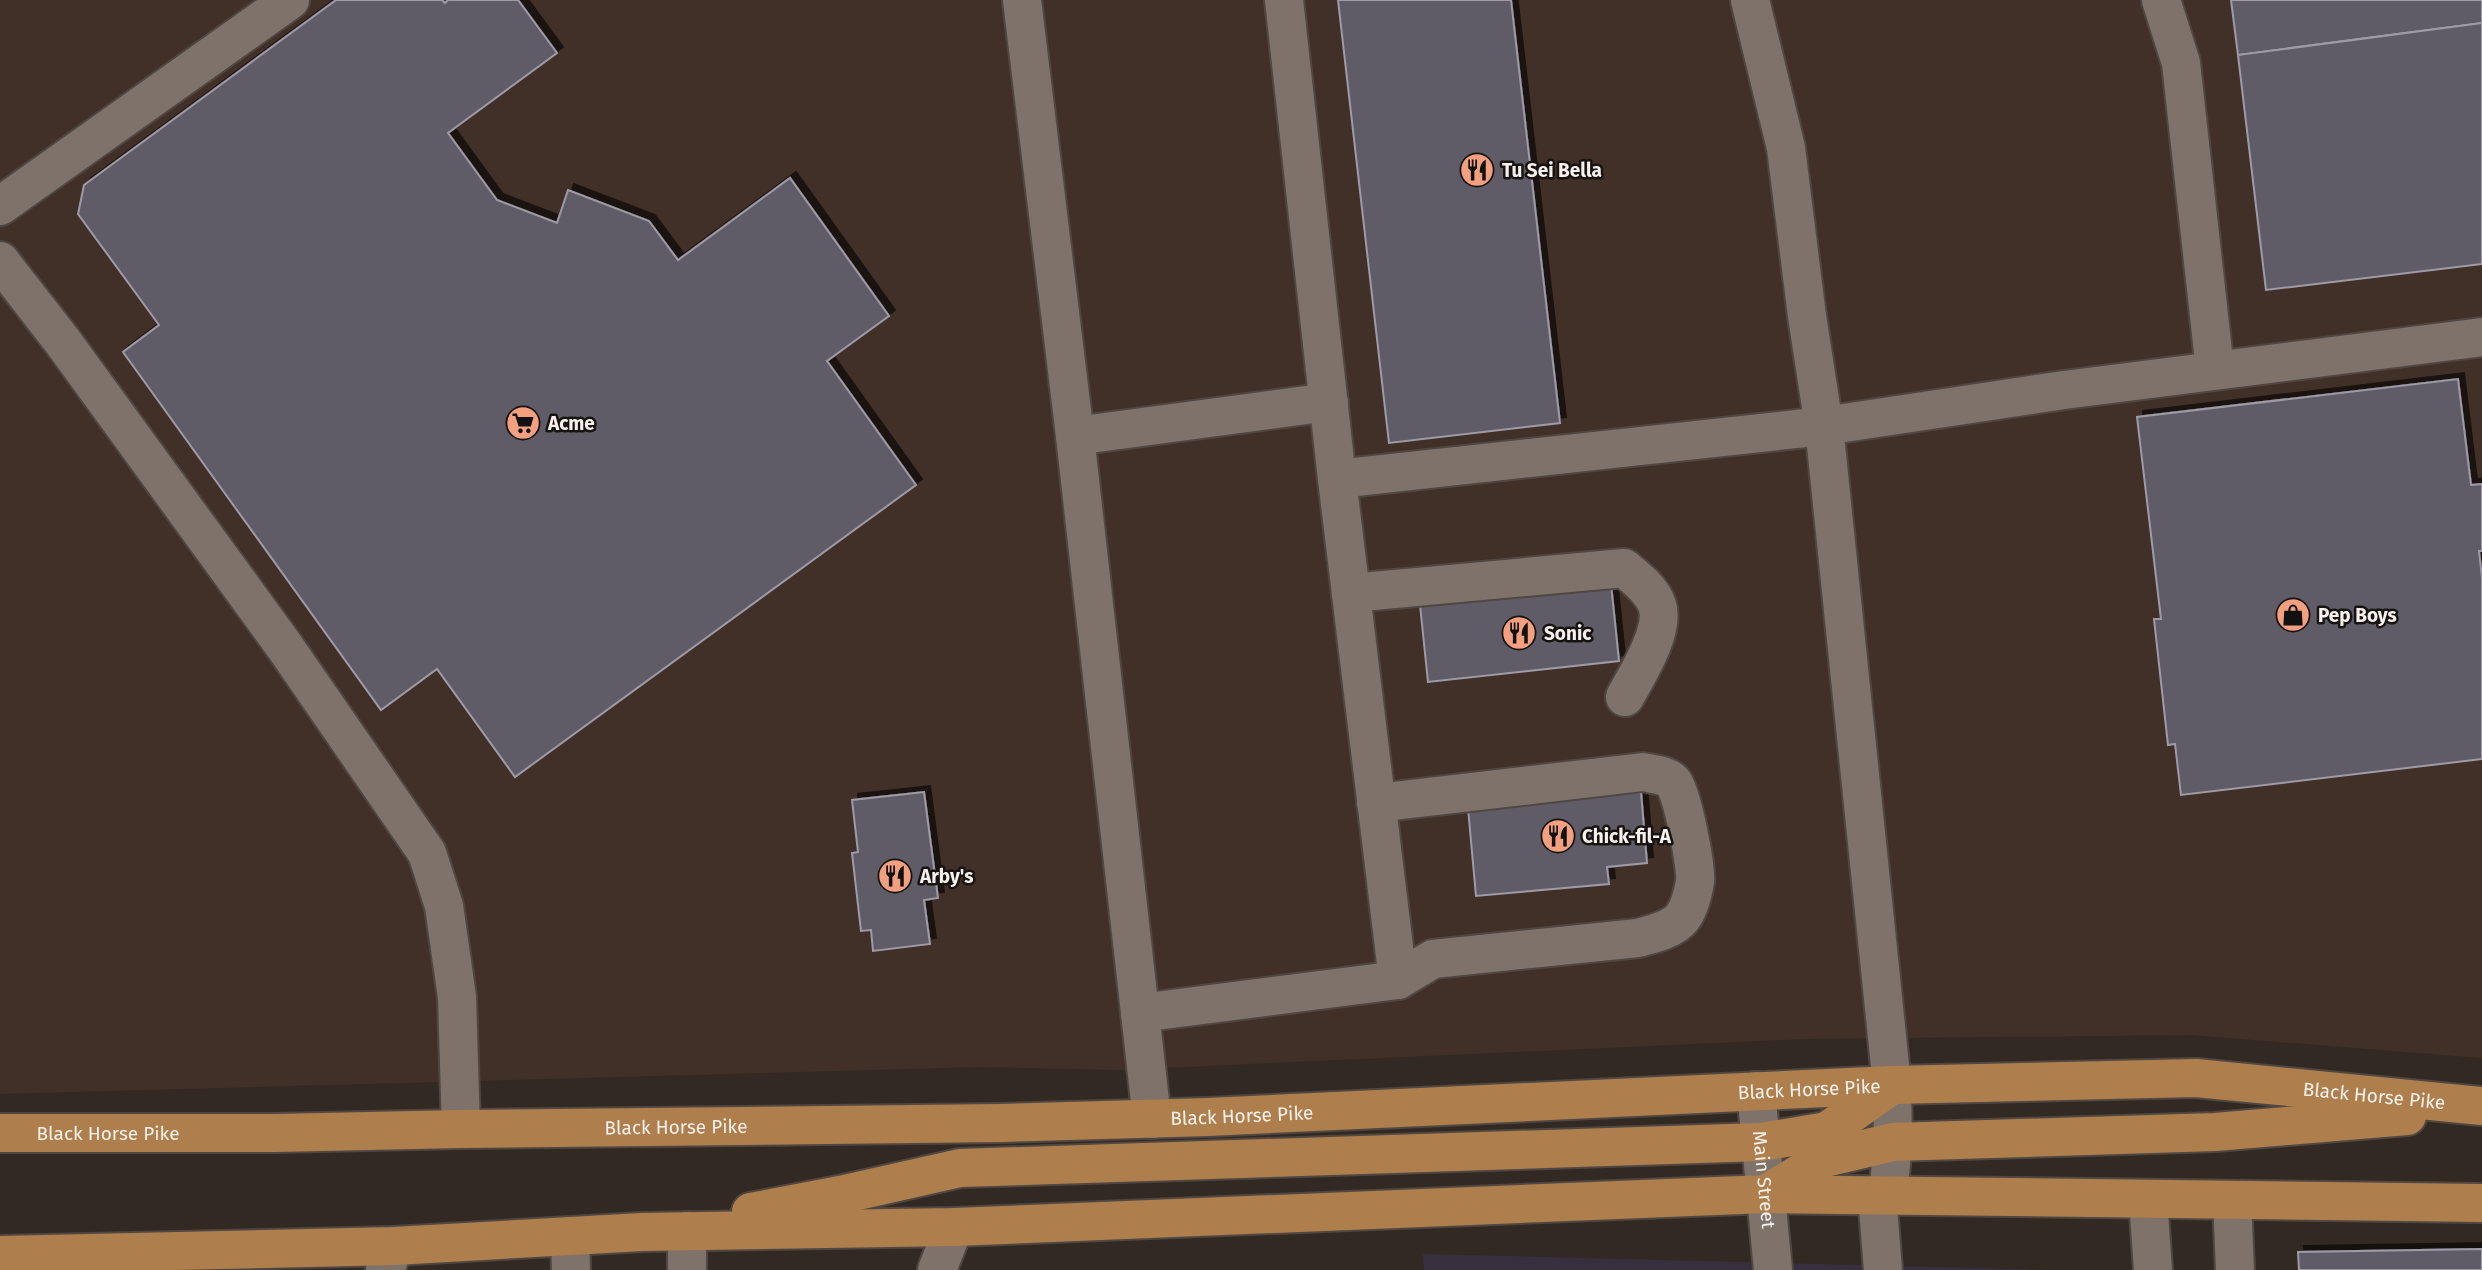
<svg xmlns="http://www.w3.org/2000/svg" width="2482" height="1270" font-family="'Fira Sans',sans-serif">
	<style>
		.built { fill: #413027 }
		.industrial { fill: #372f3e }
		.building { fill: #5f5b67; stroke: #9f9aa7; stroke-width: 2; filter: url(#shadow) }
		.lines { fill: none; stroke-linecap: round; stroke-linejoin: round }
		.minor-casing { stroke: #504742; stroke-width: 42 }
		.major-casing { stroke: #504742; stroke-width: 42 }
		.minor { stroke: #7f726b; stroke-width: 38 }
		.major { stroke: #ae7f4c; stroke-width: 38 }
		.labels { text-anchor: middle; stroke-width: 5; stroke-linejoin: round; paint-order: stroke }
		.poi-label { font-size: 19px; font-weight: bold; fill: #f9f1ed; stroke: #171310; text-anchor: start }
		.street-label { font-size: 19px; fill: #f9f1ed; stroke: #171310 }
	</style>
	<defs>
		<filter id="shadow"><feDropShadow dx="6" dy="-6" stdDeviation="0" flood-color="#0009"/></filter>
	</defs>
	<rect width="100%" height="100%" fill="#332923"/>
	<polygon class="built" points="0,0 2482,0 2482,1058 2191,1035 1803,1039 1118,1070 980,1067 0,1094"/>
	<polygon class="industrial" points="1423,1254 2055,1270 1424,1270"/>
	<g class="building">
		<polygon points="336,0 442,0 445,3 448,0 518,0 557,53 448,133 497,200 557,223 568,190 649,221 678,260 790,178 889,316 827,361 916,485 515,777 437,669 381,710 123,352 159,325 78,214 84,185"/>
		<polygon points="1338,0 1511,0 1560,423 1389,443"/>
		<polygon points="2231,0 2482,0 2482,23 2238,55"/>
		<polygon points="2482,23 2482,264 2266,290 2238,55"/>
		<polygon points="2458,379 2471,485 2482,484 2482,551 2479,551 2482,578 2482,759 2181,795 2175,744 2168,745 2154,619 2161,619 2137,417"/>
		<polygon points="1611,584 1619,661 1428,682 1420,605"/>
		<polygon points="924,792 938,898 924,900 930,944 873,951 871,930 861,931 852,853 858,852 852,800"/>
		<polygon points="1641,792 1647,863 1607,867 1609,884 1476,896 1468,808"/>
		<polygon points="2482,1249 2482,1270 2299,1270 2298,1252"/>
	</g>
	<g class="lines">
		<g class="minor-casing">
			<g id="minor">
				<polyline points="1022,0 1075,436 1152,1119"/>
				<polyline points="1750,0 1786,148 1807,316 1824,426 1892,1085 1893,1142 1888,1196"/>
				<polyline points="2161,0 2181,63 2215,370"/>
				<polyline points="0,206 290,0"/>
				<polyline points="0,261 63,342 285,647 427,853 444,906 457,997 461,1129"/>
				<polyline points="1075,436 1329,402"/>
				<polyline points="1337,479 1824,426 2064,390 2482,337"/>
				<path d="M1351,593l273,-25c11,9 28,22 33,37 9,25 -20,70 -32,92"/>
				<path d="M1376,803l267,-31c9,2 24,3 30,10 9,9 24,87 22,100 -2,11 -6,27 -13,36 -10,12 -29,16 -44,20l-205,21 -35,21"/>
				<polyline points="1140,1013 1398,980 1337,479 1284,0"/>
				<path id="s1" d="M1756,1091l17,179"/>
				<polyline points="1877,1195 1883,1270"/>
				<polyline points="2148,1199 2153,1270"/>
				<polyline points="2232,1200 2235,1270"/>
				<polyline points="570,1236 571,1270"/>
				<polyline points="385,1270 394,1246"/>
				<polyline points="687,1270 687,1231"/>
				<polyline points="937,1270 954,1227"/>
			</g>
		</g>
		<g class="major-casing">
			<g id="major">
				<path id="s2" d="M0,1133h275l186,-4 540,-6 207,-6 684,-32 304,-7 286,28"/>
				<polyline points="1766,1194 1825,1158 1893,1142 2215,1132 2407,1116"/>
				<polyline points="751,1212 840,1195 960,1168 1761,1142 1827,1131 1892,1085"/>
				<polyline points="0,1255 394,1246 642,1232 954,1227 1766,1194 2482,1203"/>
			</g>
		</g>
		<use href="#minor" class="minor"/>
		<use href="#major" class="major"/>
	</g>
	<defs>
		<g id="restaurant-disc" transform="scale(1.75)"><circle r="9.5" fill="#f2a07f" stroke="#171310"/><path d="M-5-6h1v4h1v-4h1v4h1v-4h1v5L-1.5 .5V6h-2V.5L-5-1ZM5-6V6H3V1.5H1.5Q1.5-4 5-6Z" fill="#111"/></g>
		<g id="supermarket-disc" transform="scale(1.75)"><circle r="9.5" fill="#f2a07f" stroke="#171310"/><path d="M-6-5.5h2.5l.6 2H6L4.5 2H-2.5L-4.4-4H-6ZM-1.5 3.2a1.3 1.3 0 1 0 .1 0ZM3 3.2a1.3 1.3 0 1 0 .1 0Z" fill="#111"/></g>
		<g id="shop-disc" transform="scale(1.75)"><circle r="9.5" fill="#f2a07f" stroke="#171310"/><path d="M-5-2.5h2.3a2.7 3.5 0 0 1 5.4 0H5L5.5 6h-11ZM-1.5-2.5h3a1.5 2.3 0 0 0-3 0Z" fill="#111"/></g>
	</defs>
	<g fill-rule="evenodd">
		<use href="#restaurant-disc" x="1477" y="170"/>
		<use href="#supermarket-disc" x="523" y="423"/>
		<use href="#shop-disc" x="2293" y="615"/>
		<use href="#restaurant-disc" x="1519" y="633"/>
		<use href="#restaurant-disc" x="1558" y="836"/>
		<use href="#restaurant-disc" x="895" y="876"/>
	</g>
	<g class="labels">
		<g class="poi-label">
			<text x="1502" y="177">Tu Sei Bella</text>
			<text x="548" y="430">Acme</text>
			<text x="2318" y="622">Pep Boys</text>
			<text x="1544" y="640">Sonic</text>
			<text x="1582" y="843">Chick-fil-A</text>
			<text x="920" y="883">Arby's</text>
		</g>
		<g class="street-label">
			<text dy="7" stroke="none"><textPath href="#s2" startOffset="1810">Black Horse Pike</textPath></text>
			<text dy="7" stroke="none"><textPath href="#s2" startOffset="2376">Black Horse Pike</textPath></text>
			<text dy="7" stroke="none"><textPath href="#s2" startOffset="1242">Black Horse Pike</textPath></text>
			<text dy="7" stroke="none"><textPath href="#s2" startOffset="676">Black Horse Pike</textPath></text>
			<text dy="7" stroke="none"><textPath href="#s2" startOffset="108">Black Horse Pike</textPath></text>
			<text dy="7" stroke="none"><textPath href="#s1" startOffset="89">Main Street</textPath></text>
		</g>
	</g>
</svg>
